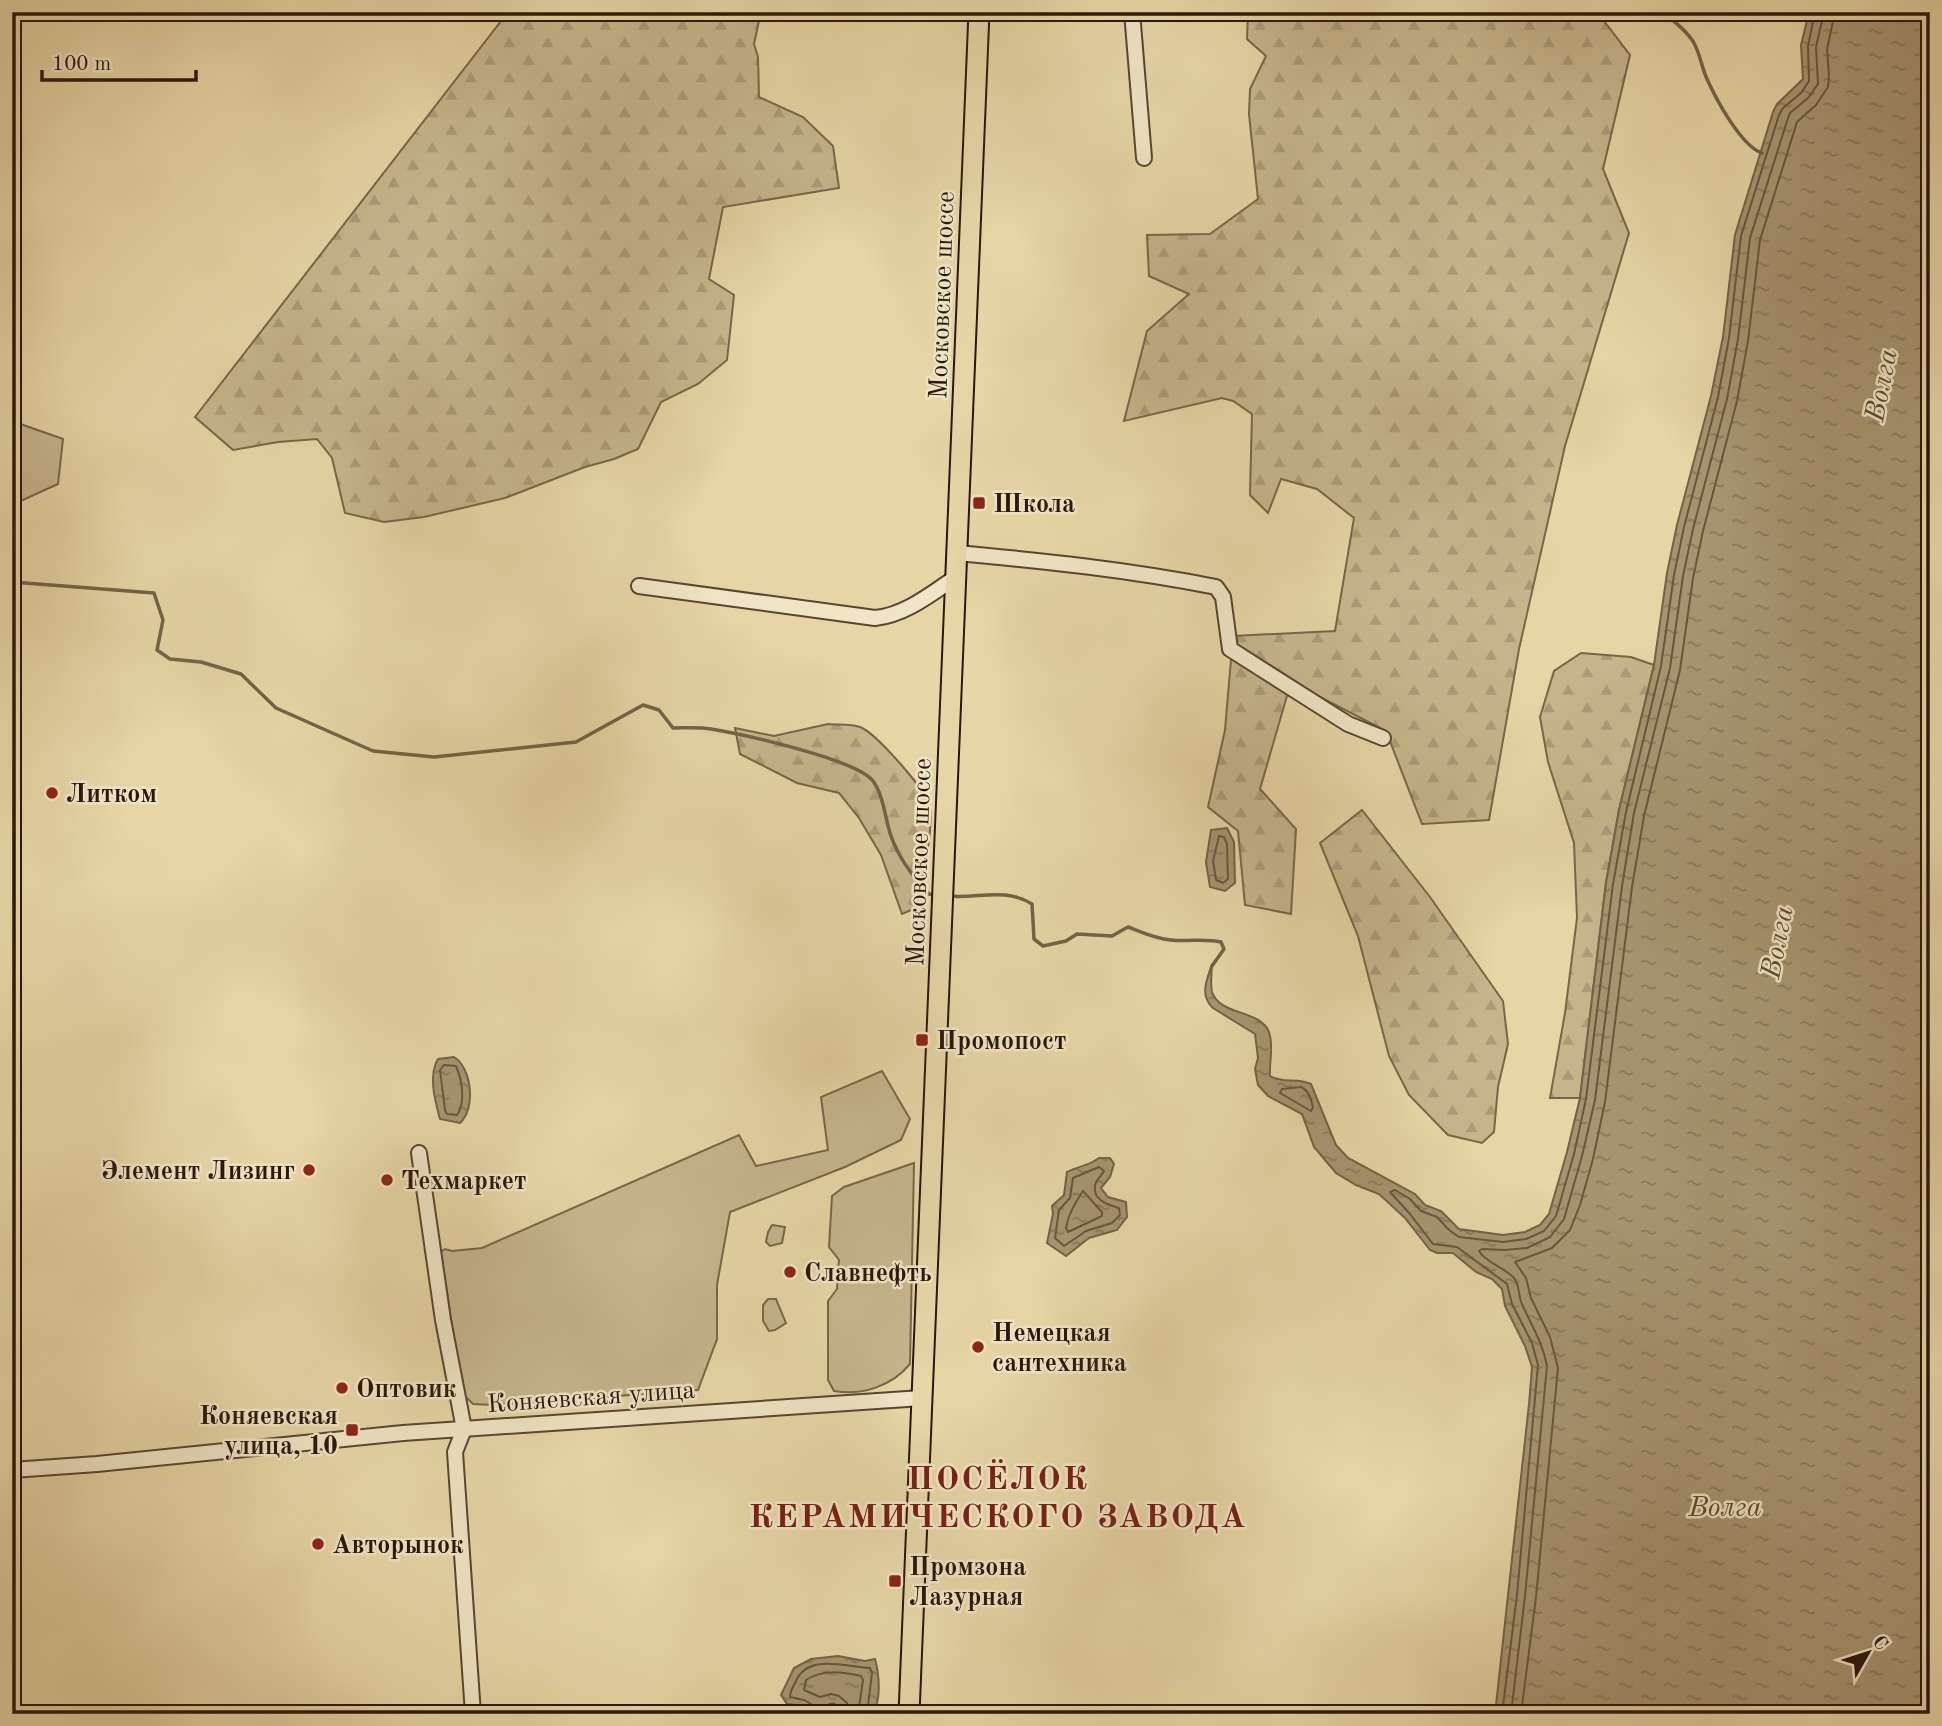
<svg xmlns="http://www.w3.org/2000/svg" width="1942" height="1726" font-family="'Old Standard TT',serif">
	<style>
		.grass { fill: #c6b58b; stroke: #78664a; stroke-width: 2 }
		.forest { fill: url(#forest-firs); stroke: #78664a; stroke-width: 2 }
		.water { fill: url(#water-ripples); stroke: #746247; stroke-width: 2 }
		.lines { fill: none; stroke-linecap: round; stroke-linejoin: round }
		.shore { stroke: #68563d; stroke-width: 2 }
		.stream { stroke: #746247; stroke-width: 3.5 }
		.minor-casing { stroke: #594631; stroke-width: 18 }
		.major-casing { stroke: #2a170a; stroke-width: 23 }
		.minor { stroke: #efe4c4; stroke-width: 14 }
		.major { stroke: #e6d5a5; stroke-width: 19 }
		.poi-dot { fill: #8f2418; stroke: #efe4c4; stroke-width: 2.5 }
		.labels { text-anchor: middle; stroke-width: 5; stroke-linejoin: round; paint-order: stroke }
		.street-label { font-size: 26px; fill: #2a170a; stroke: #efe4c4 }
		.poi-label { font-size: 26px; font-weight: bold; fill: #2a170a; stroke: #efe4c4; text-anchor: start }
		.water-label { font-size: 28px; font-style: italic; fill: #5c4933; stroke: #efe4c4 }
		.district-label { font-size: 33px; font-weight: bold; letter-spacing: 2px; fill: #7a1f14; stroke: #efe4c4 }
	</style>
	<defs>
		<pattern id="forest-firs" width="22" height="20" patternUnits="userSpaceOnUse" patternTransform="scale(1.75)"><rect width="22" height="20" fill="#c6b58b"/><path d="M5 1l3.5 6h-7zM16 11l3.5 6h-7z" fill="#aa9b77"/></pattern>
		<pattern id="water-ripples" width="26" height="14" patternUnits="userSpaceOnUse" patternTransform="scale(1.75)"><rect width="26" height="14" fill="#a69470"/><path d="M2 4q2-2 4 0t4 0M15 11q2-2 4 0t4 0" fill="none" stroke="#87785a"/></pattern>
	</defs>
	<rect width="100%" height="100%" fill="#e6d5a5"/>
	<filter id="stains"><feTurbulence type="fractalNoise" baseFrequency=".00286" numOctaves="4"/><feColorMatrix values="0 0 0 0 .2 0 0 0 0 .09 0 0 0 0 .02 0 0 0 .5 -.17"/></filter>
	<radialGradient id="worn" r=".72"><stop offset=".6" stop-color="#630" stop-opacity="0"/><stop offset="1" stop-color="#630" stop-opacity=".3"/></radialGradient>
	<g class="grass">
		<polygon points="12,421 63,439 58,484 12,505"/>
		<polygon points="882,1071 910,1119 901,1140 845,1167 730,1212 717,1285 717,1339 698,1390 494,1405 473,1404 462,1393 441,1252 445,1249 452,1251 482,1248 739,1135 756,1166 828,1150 821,1097"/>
		<path d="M914,1163l-4,201c-18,22 -48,32 -76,27l-6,-11v-79l9,-12 2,-29 -10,-13 3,-51 12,-9z"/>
		<polygon points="772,1225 785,1227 782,1243 770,1246 766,1242 768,1232"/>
		<polygon points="768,1299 776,1299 786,1323 775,1330 769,1331 763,1321 763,1305"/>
	</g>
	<g class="forest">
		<polygon points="508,12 761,12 754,44 758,57 759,97 803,117 833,146 839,188 723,207 709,279 734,295 727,360 698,384 661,402 638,449 614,459 585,467 505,498 424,517 384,522 345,513 332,458 317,439 278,442 233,450 195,417"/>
		<polygon points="1248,12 1597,12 1630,55 1603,169 1629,233 1565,446 1519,649 1489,820 1422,824 1386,731 1291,682 1260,789 1296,829 1291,914 1245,905 1238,831 1208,807 1225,730 1233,636 1335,631 1354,518 1317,489 1281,479 1268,513 1250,495 1252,414 1233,401 1222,398 1124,421 1147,331 1189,294 1149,276 1147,235 1210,234 1258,199 1249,114 1250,89 1266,56 1247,39"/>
		<polygon points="1581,653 1631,657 1654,665 1619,810 1606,883 1580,1098 1550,1098 1565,1013 1577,918 1574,843 1548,762 1540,717 1554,671"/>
		<path d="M828,724c9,1 23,0 32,3 15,5 68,65 70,80 3,31 -8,70 -14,101l-14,6 -21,-59 -22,-37 -20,-25 -42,-10 -57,-29 -5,-26 39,8z"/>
		<polygon points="1362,810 1430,897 1503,1001 1508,1044 1498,1087 1494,1132 1482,1143 1448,1135 1409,1095 1389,1056 1358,936 1320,843"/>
	</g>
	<g class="water">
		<path d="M1809,12h121v1702h-435l34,-310 3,-37 -7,-21 -20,-40 -3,-17 -10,-10 -16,-7 -23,-19h-16l-7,-3 -25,-32 -26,-24 -23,-9 -20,-12 -22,-26 -12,-33 -34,-18 -10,-11 -3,-16 3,-11 -3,-24 -42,-26c-14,-13 -6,-28 -1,-44 0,8 -2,20 0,28 8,24 48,17 57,40 5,14 0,30 1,44 14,8 27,1 41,8l20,49 5,12 12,13 67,36 10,11 16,6 18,18 44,6 22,-3 15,-7 9,-11 18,-62 13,-54 26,-215 13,-73 35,-145 13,-92 10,-48 34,-129 12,-59 12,-102 38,-123 4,-8 26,-25 -2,-34z"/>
		<polygon points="1227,828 1234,842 1235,883 1225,891 1210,887 1206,862 1211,830"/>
		<path d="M454,1057c18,11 22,52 6,66l-20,-4c-5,-18 -12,-44 -2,-60z"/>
		<path d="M1099,1158h11l4,6 -4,13 -9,11 7,9 18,5 1,15 -10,13 -28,8 -23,18 -19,-13 6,-29 -1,-8 12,-11 3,-23c11,-6 22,-6 32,-14z"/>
		<path d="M838,1656l27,5 10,-2c4,14 7,42 -3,55l-41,-4 -17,2 -12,-6 -15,-2 -6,-9 13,-27 17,-9z"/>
	</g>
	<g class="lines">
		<g class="shore">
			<polygon points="1219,836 1224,837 1227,844 1228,879 1223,883 1216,880 1213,861"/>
			<path d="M444,1065l12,1c6,14 10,36 1,49l-10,-1 -2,-4 -5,-40z"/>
			<path d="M1301,1087c8,4 10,12 12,20l-2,4 -31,-18 2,-4z"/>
			<path d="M1099,1167l5,4c-2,4 -9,10 -9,15 -3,14 14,19 24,22l1,7 -8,8 -26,8 -22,15 -9,-8 4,-28 11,-12 3,-20z"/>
			<path d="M1083,1191l19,21v4l-34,16 -2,-4c2,-13 10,-27 17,-37z"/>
			<path d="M840,1714l-1,-6c-7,-9 -11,-2 -19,1l-16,-9 -14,-3c0,-6 3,-10 6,-16 12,-28 50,-14 74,-13l2,5 -5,41"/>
			<path d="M849,1714l-2,-11 -8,-7 -8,-2 -11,3 -16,-7 2,-10c17,-11 36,-8 55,-4l2,4 -5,34"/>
			<polyline points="1502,1714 1517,1595 1538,1365 1532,1343 1512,1304 1507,1284 1457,1247 1433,1244 1410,1214 1390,1192 1395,1190 1410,1199 1421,1211 1437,1217 1449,1230 1459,1237 1503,1242 1526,1239 1544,1231 1556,1216 1574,1154 1586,1099 1613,884 1626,812 1661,666 1674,575 1684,527 1718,397 1729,338 1741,236 1779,115 1783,108 1801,93 1809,81 1808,46 1815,12"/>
			<path d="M1511,1714l14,-118 22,-230c-4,-23 -16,-41 -25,-62 -4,-8 -2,-19 -8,-26 -10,-11 -28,-15 -35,-27l3,-2 23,1 22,-2 23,-11 14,-18 18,-63 13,-56 27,-214 12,-73 36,-145 13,-92 10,-47 34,-130 11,-60 12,-101 38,-120 2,-5 18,-15 10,-14 -2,-37 8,-35"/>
			<polyline points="1521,1714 1536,1597 1558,1368 1550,1337 1531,1298 1526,1278 1515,1262 1552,1248 1570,1230 1580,1205 1593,1159 1605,1102 1632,887 1644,816 1680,670 1693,578 1703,531 1737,401 1748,341 1760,240 1797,122 1816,105 1828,87 1829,75 1827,49 1835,12"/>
		</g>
		<g class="stream">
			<path d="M1662,12c11,8 25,19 32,31 6,11 8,25 13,36 9,20 34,67 55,74"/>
			<path d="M12,582l142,11 9,27 -6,30 13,9 31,3 40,12 35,34 97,43 61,6 142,-15 67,-37 16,5 14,18c13,0 26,-1 38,1 30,5 145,30 162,52 11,15 12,38 18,55 8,23 22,41 38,58l8,1"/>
			<path d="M948,896c30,3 57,-9 84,8l2,35 9,7 23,-5 11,-7 35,2 16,-9c13,5 28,12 43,13 17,2 33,-2 50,2l3,7 -12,17"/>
		</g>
		<g class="minor-casing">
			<g id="minor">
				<polyline points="1132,12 1144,158"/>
				<path d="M957,553c87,8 174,17 259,34l7,10 7,52 118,75 35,14"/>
				<path d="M639,586l236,32c30,-3 56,-24 81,-41"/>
				<polyline points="419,1153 443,1320 464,1429 455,1452 473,1714"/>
				<polyline points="12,1470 97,1464 403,1433 922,1398"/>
			</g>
		</g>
		<g class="major-casing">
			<polyline id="major" points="909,1714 979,12"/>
		</g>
		<use href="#minor" class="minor"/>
		<use href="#major" class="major"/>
	</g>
	<g class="poi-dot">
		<rect x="972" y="496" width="14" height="14" rx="3.5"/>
		<circle cx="52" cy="793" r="7"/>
		<rect x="915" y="1033" width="14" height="14" rx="3.5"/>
		<circle cx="309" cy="1170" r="7"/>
		<circle cx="387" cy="1180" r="7"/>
		<circle cx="790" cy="1272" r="7"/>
		<circle cx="978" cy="1347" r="7"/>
		<circle cx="342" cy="1388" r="7"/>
		<rect x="345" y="1423" width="14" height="14" rx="3.5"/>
		<circle cx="318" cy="1544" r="7"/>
		<rect x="888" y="1574" width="14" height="14" rx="3.5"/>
	</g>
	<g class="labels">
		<g class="street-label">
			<text transform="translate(941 295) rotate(-88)" y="9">Московское шоссе</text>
			<text transform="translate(918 862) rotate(-88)" y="9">Московское шоссе</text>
			<text transform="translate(591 1396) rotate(-4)" y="9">Коняевская улица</text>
		</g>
		<g class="poi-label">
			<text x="993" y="512">Школа</text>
			<text x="66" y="802">Литком</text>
			<text x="936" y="1049">Промопост</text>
			<text x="295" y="1179" text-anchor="end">Элемент Лизинг</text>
			<text x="401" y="1189">Техмаркет</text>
			<text x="804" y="1281">Славнефть</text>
			<text x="992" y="1341">Немецкая<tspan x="992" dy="30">сантехника</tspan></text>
			<text x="356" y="1397">Оптовик</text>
			<text x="338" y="1424" text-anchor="end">Коняевская<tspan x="338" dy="30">улица, 10</tspan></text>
			<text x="332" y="1553">Авторынок</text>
			<text x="909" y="1575">Промзона<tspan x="909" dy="30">Лазурная</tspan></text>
		</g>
		<g class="water-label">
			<text transform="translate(1880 385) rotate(-79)" y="10">Волга</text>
			<text transform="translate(1776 942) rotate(-79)" y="10">Волга</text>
			<text x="1725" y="1516">Волга</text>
		</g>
		<g class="district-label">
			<text x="998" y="1489">ПОСЁЛОК<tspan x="998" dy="38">КЕРАМИЧЕСКОГО ЗАВОДА</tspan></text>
		</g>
	</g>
	<rect width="1942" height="1726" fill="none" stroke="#e6d5a5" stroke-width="42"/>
	<rect x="14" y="14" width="1914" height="1698" fill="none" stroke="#2a170a" stroke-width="3.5"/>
	<rect x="21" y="21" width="1900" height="1684" fill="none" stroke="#2a170a" stroke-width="2"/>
	<g transform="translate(1868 1653) rotate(51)" stroke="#efe4c4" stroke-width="5" paint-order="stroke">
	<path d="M0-5L12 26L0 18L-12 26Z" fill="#2a170a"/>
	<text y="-10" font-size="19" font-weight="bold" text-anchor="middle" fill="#2a170a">С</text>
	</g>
	<path d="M42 70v10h154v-10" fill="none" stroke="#2a170a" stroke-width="3.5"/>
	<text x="52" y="70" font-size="21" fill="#2a170a" stroke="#efe4c4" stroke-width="5" paint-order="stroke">100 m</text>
	<rect width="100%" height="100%" filter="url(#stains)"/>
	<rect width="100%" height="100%" fill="url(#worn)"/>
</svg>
